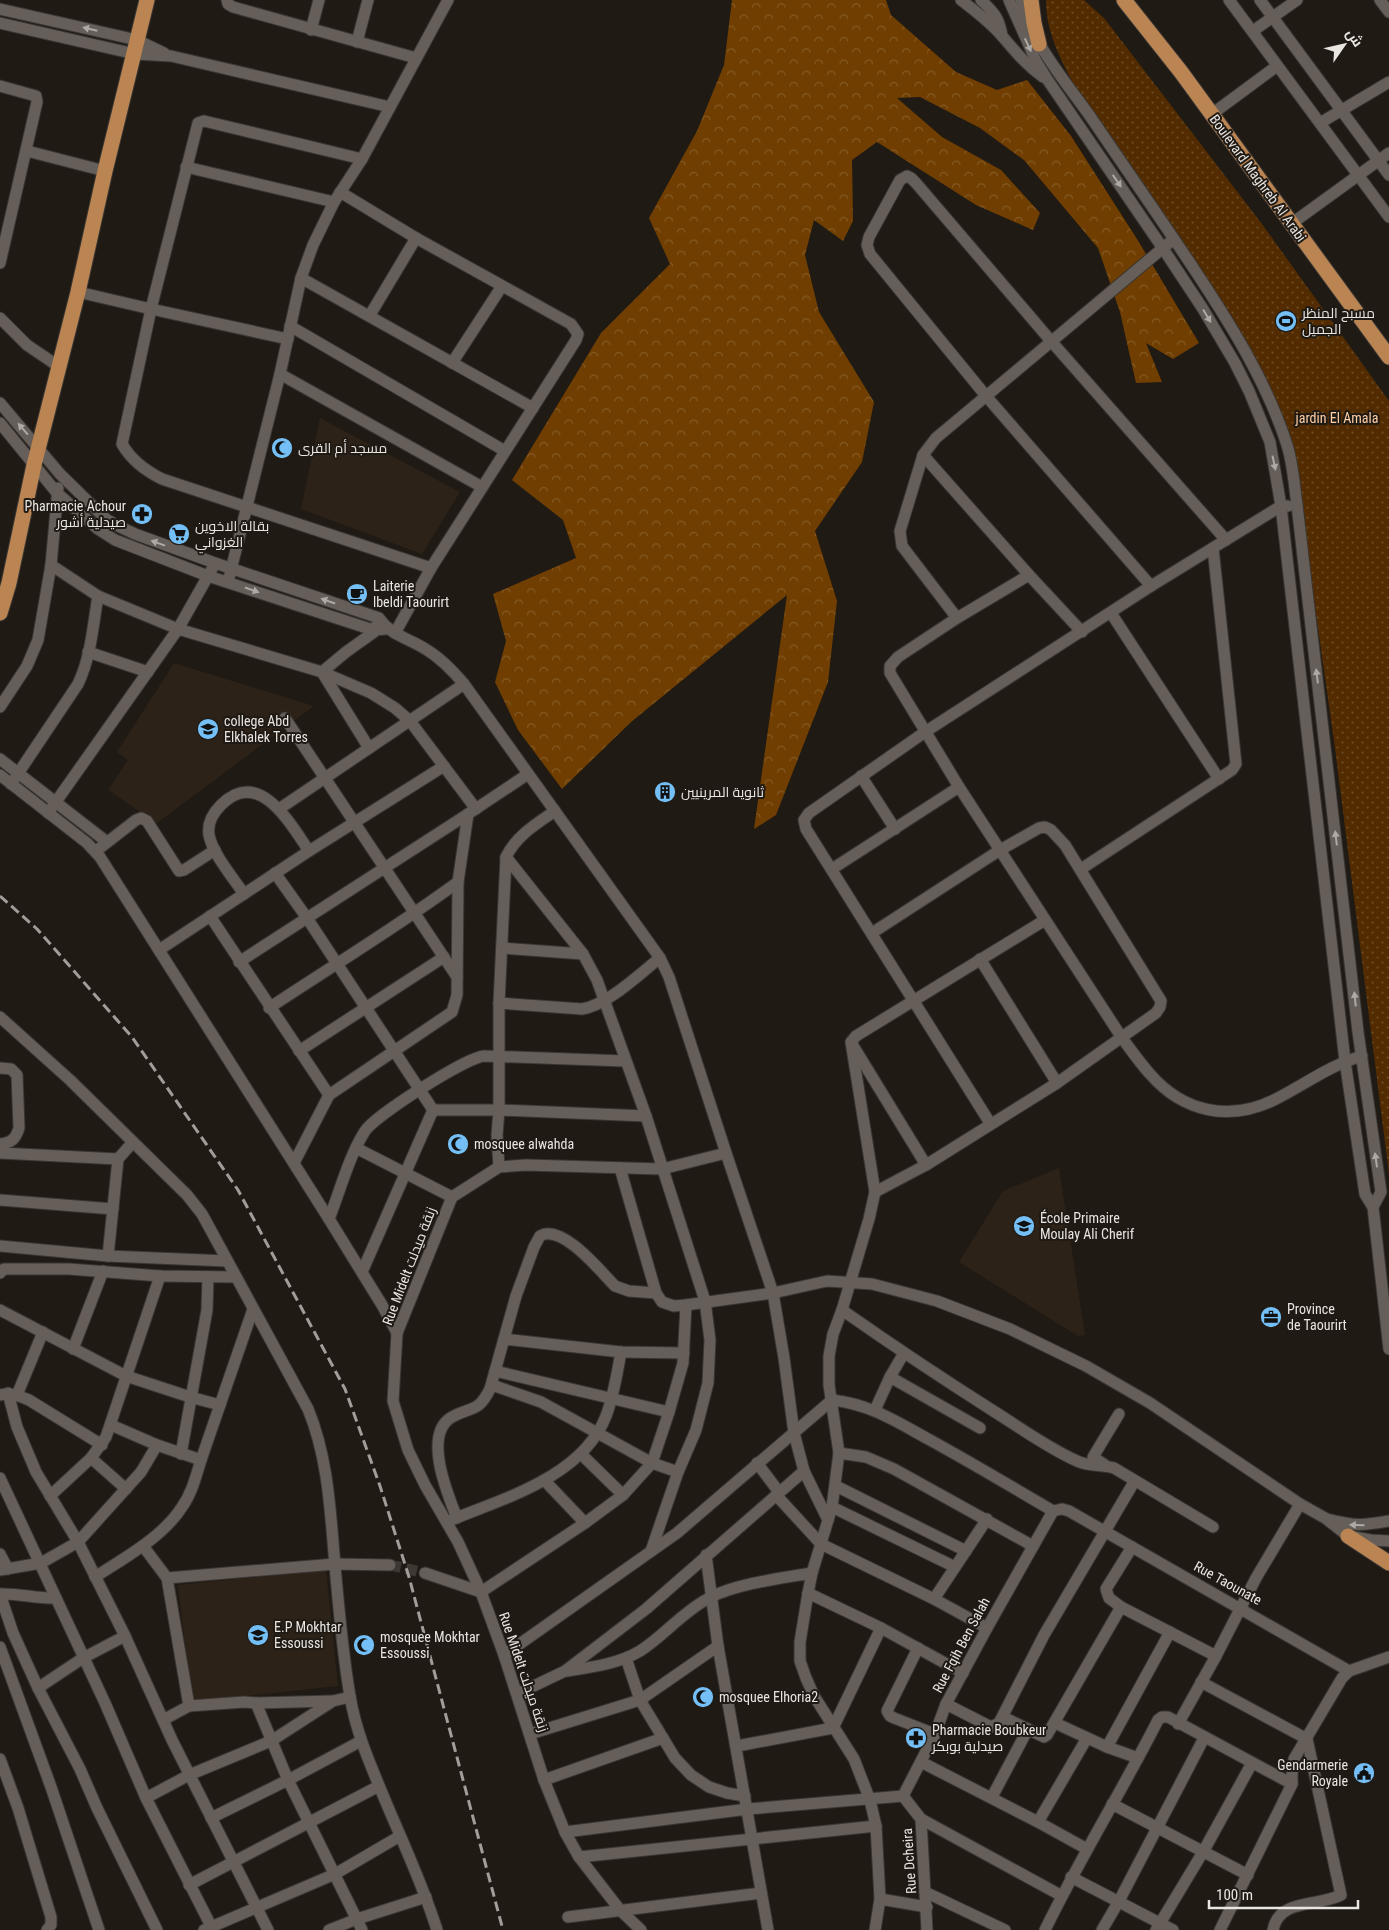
<svg xmlns="http://www.w3.org/2000/svg" width="1389" height="1930" font-family="'Roboto Condensed',Cairo,sans-serif">
	<style>
		.built { fill: #2c2218 }
		.grass { fill: url(#grass-dots) }
		.forest { fill: url(#forest-crowns) }
		.lines { fill: none; stroke-linecap: round; stroke-linejoin: round }
		.minor-tunnel { stroke: #3e3833; stroke-width: 11; stroke-dasharray: 11 5.5; stroke-linecap: butt }
		.minor-casing { stroke: #3a3634; stroke-width: 13 }
		.major-casing { stroke: #3a3634; stroke-width: 17 }
		.minor { stroke: #665f59; stroke-width: 11 }
		.major { stroke: #ba8552; stroke-width: 15 }
		.rail { stroke: #a29d98; stroke-width: 3; stroke-dasharray: 10 5; stroke-linecap: butt }
		.oneway { fill: #aea9a4 }
		.labels { text-anchor: middle; stroke-width: 4; stroke-linejoin: round; paint-order: stroke }
		.street-label { font-size: 14px; fill: #e9e5e1; stroke: #201a14 }
		.poi-label { font-size: 14px; fill: #e9e5e1; stroke: #201a14; text-anchor: start }
		.park-label { font-size: 14px; fill: #fecea5; stroke: #201a14 }
	</style>
	<defs>
		<pattern id="grass-dots" width="8" height="8" patternUnits="userSpaceOnUse" patternTransform="scale(1.25)"><rect width="8" height="8" fill="#522c00"/><path d="M2 2h.1M6 6h.1" fill="none" stroke="#6b4a25" stroke-width="1.8" stroke-linecap="round"/></pattern>
		<pattern id="forest-crowns" width="20" height="18" patternUnits="userSpaceOnUse" patternTransform="scale(1.25)"><rect width="20" height="18" fill="#703e00"/><path d="M2 6a3 3 0 1 1 6 0M12 15a3 3 0 1 1 6 0" fill="none" stroke="#845a25"/></pattern>
	</defs>
	<rect width="100%" height="100%" fill="#201a14"/>
	<g class="built">
		<polygon points="320,418 460,492 422,554 301,509"/>
		<polygon points="174,663 314,706 157,823 108,790 128,760 117,752"/>
		<polygon points="1059,1168 1085,1335 1078,1336 959,1262 1003,1191"/>
		<polygon points="326,1570 338,1686 192,1702 178,1585"/>
	</g>
	<path class="grass" d="M1046,0h38l20,18 158,206 127,177v773l-54,-426 -36,-254 -27,-94 -186,-294c-18,-33 -40,-67 -40,-106z"/>
	<polygon class="forest" points="732,0 886,0 891,15 956,72 997,90 1027,80 1071,136 1137,239 1199,343 1173,359 1146,343 1162,382 1136,383 1120,312 1098,248 1024,160 980,128 920,97 897,98 942,137 1001,170 1040,213 1033,230 976,205 877,142 852,160 853,221 843,241 814,220 805,255 819,312 874,402 862,462 815,531 837,601 828,682 776,815 754,829 787,595 631,722 562,789 518,730 495,682 506,641 493,594 576,558 563,520 512,480 601,333 670,264 649,218 697,131 724,65"/>
	<g class="lines">
		<polyline class="minor-tunnel" points="390,1565 425,1573"/>
		<g class="minor-casing">
			<g id="minor">
				<polyline points="227,0 228,4 233,7 416,58"/>
				<path d="M961,0c14,11 29,22 41,36 13,15 24,29 41,41"/>
				<path d="M981,0c13,13 18,17 21,36"/>
				<polyline points="1009,0 1036,61 1047,79 1162,247 1203,309 1235,363 1249,391 1270,442 1281,506 1345,1061 1365,1194 1373,1207 1389,1349"/>
				<path d="M1021,0c12,46 47,84 73,122 34,50 69,100 102,150 35,53 70,109 90,170 7,20 8,42 11,63l61,527 23,160 -8,15"/>
				<polyline points="1229,0 1389,217"/>
				<polyline points="1260,0 1389,175"/>
				<polyline points="1380,0 1389,12"/>
				<polyline points="0,9 137,40 164,53"/>
				<polyline points="0,23 135,54 171,56 390,107"/>
				<polyline points="311,30 319,0"/>
				<polyline points="1253,31 1297,0"/>
				<polyline points="357,42 368,0"/>
				<polyline points="0,86 36,96 37,102 0,263"/>
				<polyline points="1212,114 1277,66"/>
				<polyline points="1320,123 1389,82"/>
				<polyline points="27,151 105,171"/>
				<path d="M362,159l-158,-38 -6,2 -47,186 -29,135c9,16 24,27 40,35l269,89"/>
				<polyline points="186,167 334,202"/>
				<polyline points="340,192 416,238 571,324 578,334 576,340 431,568 395,633"/>
				<polyline points="1291,224 1389,153"/>
				<polyline points="301,278 533,408"/>
				<polyline points="78,292 151,309 288,339"/>
				<polyline points="370,315 416,238"/>
				<polyline points="0,318 27,345 58,366"/>
				<polyline points="290,326 505,451"/>
				<polyline points="452,363 502,286"/>
				<polyline points="280,374 482,487"/>
				<path d="M0,403l60,71 46,45 12,7 17,8 80,29 164,55c12,18 30,20 48,32 15,9 26,21 37,34l196,274 9,19 57,176 47,140 11,65 10,75 10,38 24,49"/>
				<polyline points="0,423 57,493 98,529 115,540 208,576 373,630 386,629"/>
				<polyline points="923,455 1029,575 1082,632"/>
				<polyline points="51,565 98,596 178,629 322,672 371,693 395,708 410,721 476,809"/>
				<path d="M1029,575l-72,43 -59,39 -8,9v7l69,114 163,251c9,12 18,25 28,36 33,38 79,48 124,26 30,-15 56,-35 88,-44"/>
				<polyline points="228,582 280,374 301,278 313,245 334,202 362,159 448,0"/>
				<polyline points="1151,586 986,396 870,254 867,245 869,237 900,180 907,176 911,178 916,183 1051,341 1226,540"/>
				<polyline points="1111,613 1219,779"/>
				<polyline points="957,618 902,546 900,531 923,455 936,438 1169,243"/>
				<polyline points="88,652 148,672"/>
				<polyline points="0,707 27,666 38,640 51,565 58,488"/>
				<polyline points="285,718 457,977"/>
				<polyline points="369,748 322,672 346,652 374,632 375,627"/>
				<polyline points="0,759 107,842"/>
				<polyline points="0,775 87,843 100,857 329,1219 382,1305 397,1333"/>
				<polyline points="861,776 895,829"/>
				<path d="M11,784l67,-100c13,-27 15,-59 20,-88"/>
				<polyline points="279,809 464,684"/>
				<polyline points="48,813 178,629 212,569"/>
				<polyline points="96,851 136,820 141,818 147,821 179,871 184,870 215,850"/>
				<polyline points="506,857 583,954 597,980 646,1116 705,1301 710,1340 708,1383 696,1430 678,1472 651,1551"/>
				<polyline points="832,869 959,787"/>
				<polyline points="1081,869 1232,770 1236,764 1213,548"/>
				<polyline points="275,873 307,918 433,1110"/>
				<path d="M244,894c-10,-15 -32,-41 -35,-59 -2,-12 4,-22 12,-30 38,-38 69,18 88,46"/>
				<polyline points="210,916 329,1095"/>
				<polyline points="872,933 1000,850 1039,828 1045,827 1051,830 1065,845 1161,1001 1160,1007 1156,1013 1057,1083 926,1165 875,1192"/>
				<polyline points="502,948 583,954"/>
				<polyline points="159,950 309,851 444,766"/>
				<polyline points="980,959 1057,1083"/>
				<polyline points="239,962 468,814 528,774"/>
				<path d="M499,1003l83,6c26,-4 57,-35 78,-51"/>
				<path d="M269,1008c63,-42 128,-81 189,-126"/>
				<path d="M0,1017l70,63 117,115 15,19 106,195c19,46 22,96 26,145 4,47 8,96 16,142 6,37 21,70 35,104 18,43 38,85 52,130"/>
				<polyline points="852,1044 926,1165"/>
				<polyline points="299,1051 444,957"/>
				<path d="M0,1068l11,1 6,6 2,53c-3,10 -7,15 -19,16"/>
				<polyline points="433,1110 499,1110 646,1116"/>
				<polyline points="990,1123 806,829 804,820 809,813 925,732 1151,586 1281,506 1288,506"/>
				<polyline points="356,1148 452,1197"/>
				<polyline points="0,1153 118,1159"/>
				<polyline points="294,1163 329,1095 452,1012 457,995 458,882 468,814"/>
				<path d="M499,1167l-2,-32 2,-25v-107l7,-146c10,-21 30,-33 49,-46"/>
				<polyline points="620,1168 656,1293 662,1302 674,1306 686,1305 773,1293 827,1281 872,1284 937,1301 1010,1329 1086,1366 1150,1403 1300,1504 1325,1518 1348,1536 1371,1540 1389,1541"/>
				<polyline points="0,1200 113,1209"/>
				<path d="M329,1219c11,-28 20,-63 36,-88 11,-16 100,-73 119,-75l141,5"/>
				<polyline points="0,1246 108,1256 227,1261"/>
				<polyline points="108,1256 118,1159 133,1142"/>
				<polyline points="362,1272 433,1110"/>
				<polyline points="0,1273 4,1269 69,1269 160,1276 235,1277"/>
				<polyline points="0,1310 126,1376 190,1397 220,1405"/>
				<path d="M842,1310c50,35 101,69 153,102 27,17 53,36 82,49 12,6 25,3 37,7l99,59"/>
				<polyline points="504,1339 621,1352 684,1353"/>
				<polyline points="73,1349 103,1271"/>
				<polyline points="495,1371 669,1412"/>
				<polyline points="890,1377 980,1428"/>
				<polyline points="492,1385 541,1402 652,1463 678,1472"/>
				<polyline points="8,1393 17,1427 36,1472 78,1542 125,1636 172,1740 268,1930"/>
				<path d="M0,1395c11,-3 19,1 29,5l73,45"/>
				<polyline points="17,1395 43,1332"/>
				<polyline points="875,1410 890,1377 904,1353"/>
				<polyline points="111,1425 157,1445 201,1460 253,1309"/>
				<polyline points="839,1453 866,1457 894,1469 1033,1546"/>
				<polyline points="181,1454 207,1310 208,1277"/>
				<polyline points="581,1454 623,1495"/>
				<polyline points="91,1458 126,1489"/>
				<polyline points="757,1463 779,1492"/>
				<polyline points="1105,1465 1093,1457 1119,1414"/>
				<polyline points="0,1478 105,1703 146,1798 213,1930"/>
				<polyline points="544,1480 585,1523"/>
				<polyline points="836,1486 966,1551"/>
				<polyline points="776,1495 821,1544 934,1599 987,1628"/>
				<polyline points="50,1496 91,1458 106,1437 160,1276"/>
				<polyline points="832,1507 955,1567"/>
				<polyline points="1053,1511 1062,1509 1069,1511 1349,1671"/>
				<path d="M457,1518c-9,-23 -35,-84 -5,-101 20,-11 26,-4 38,-28l26,-93 18,-49 6,-11c22,-13 61,36 75,50l14,5 27,2"/>
				<path d="M1327,1519c28,7 34,7 62,2"/>
				<path d="M451,1520c54,-22 132,-44 155,-104 8,-21 11,-43 15,-64"/>
				<polyline points="143,1546 167,1578 189,1706"/>
				<polyline points="1132,1547 1106,1589 1109,1598 1121,1607 1216,1656"/>
				<polyline points="0,1554 8,1569"/>
				<polyline points="706,1555 718,1646 768,1930"/>
				<polyline points="0,1570 41,1563 78,1542 141,1472 157,1445"/>
				<polyline points="425,1573 481,1592 585,1523 623,1495 652,1463 669,1412 683,1363 686,1305"/>
				<path d="M95,1577c29,-19 68,-40 87,-70 10,-14 14,-31 19,-47"/>
				<polyline points="167,1578 335,1564 390,1565"/>
				<polyline points="808,1593 881,1628 963,1673"/>
				<polyline points="0,1594 13,1633 38,1688 80,1769 97,1808 157,1930"/>
				<path d="M0,1594c19,-1 37,5 56,4"/>
				<polyline points="934,1599 987,1519"/>
				<polyline points="0,1647 51,1787 99,1930"/>
				<polyline points="918,1648 887,1711 890,1716 894,1718 935,1734"/>
				<path d="M504,1655l173,-122 155,-133c38,4 65,22 98,40 42,23 82,47 123,71"/>
				<polyline points="626,1658 640,1700 675,1758 691,1775 709,1787 727,1793 745,1796"/>
				<path d="M567,1671c25,-4 51,-7 73,-20 24,-15 41,-38 69,-53 26,-14 73,-20 103,-25"/>
				<path d="M1201,1682l106,57 34,156c-23,12 -62,3 -68,35"/>
				<polyline points="38,1688 83,1658 125,1636"/>
				<polyline points="517,1694 565,1671 646,1609 804,1471"/>
				<polyline points="256,1703 332,1701"/>
				<polyline points="946,1704 991,1727 999,1723 1044,1635 1134,1482"/>
				<polyline points="1003,1717 1044,1737 1047,1735 1121,1607"/>
				<polyline points="163,1720 189,1706 244,1702 256,1703 288,1780 362,1930"/>
				<polyline points="1055,1723 1107,1747 1138,1758"/>
				<polyline points="1178,1724 1216,1656 1256,1578 1300,1504"/>
				<polyline points="530,1734 640,1700 718,1646"/>
				<polyline points="737,1746 833,1728 881,1628"/>
				<polyline points="1107,1747 1170,1632"/>
				<polyline points="0,1759 18,1808 51,1917 51,1925 47,1930"/>
				<polyline points="921,1762 1038,1822 1087,1849"/>
				<polyline points="544,1780 663,1738"/>
				<polyline points="903,1796 935,1734 946,1704 987,1628 1053,1511"/>
				<polyline points="903,1796 921,1819 927,1930"/>
				<polyline points="992,1797 1028,1729"/>
				<polyline points="146,1798 189,1775 271,1741 333,1701 350,1697"/>
				<polyline points="1112,1804 1248,1875"/>
				<polyline points="211,1818 288,1780 361,1741"/>
				<polyline points="921,1819 1062,1896"/>
				<polyline points="1038,1822 1087,1738"/>
				<polyline points="565,1832 748,1809 903,1796"/>
				<polyline points="579,1857 876,1826"/>
				<polyline points="1071,1877 1173,1930"/>
				<polyline points="189,1885 379,1786"/>
				<polyline points="925,1892 1005,1930"/>
				<polyline points="880,1899 927,1907"/>
				<polyline points="568,1917 761,1893"/>
				<polyline points="204,1930 335,1874 400,1836"/>
				<polyline points="329,1930 357,1919 426,1897"/>
				<polyline points="641,1930 620,1910 579,1857 565,1832 544,1780 504,1655 481,1592 458,1542 425,1485 408,1450 393,1401 397,1333 452,1197 499,1167 526,1165 662,1169 726,1153"/>
				<polyline points="875,1930 880,1899 876,1826 870,1800 854,1759 814,1696 806,1678 800,1661 800,1642 808,1593 812,1573 832,1507 839,1453 829,1385 829,1356 833,1334 842,1310 869,1219 875,1192 851,1042 856,1036 1045,920"/>
				<path d="M1045,1930c35,-72 77,-139 113,-210l4,-3h6l124,67"/>
				<polyline points="1102,1930 1119,1901 1204,1738"/>
				<polyline points="1156,1930 1203,1852 1252,1763"/>
				<polyline points="1220,1930 1292,1784 1292,1774 1294,1759 1342,1678 1349,1671 1389,1657"/>
			</g>
		</g>
		<g class="major-casing">
			<g id="major">
				<polyline points="1031,0 1034,23 1039,44"/>
				<polyline points="1124,0 1181,72 1389,357"/>
				<polyline points="0,613 9,583 34,465 78,292 105,171 147,0"/>
				<polyline points="1348,1536 1389,1563"/>
			</g>
		</g>
		<use href="#minor" class="minor"/>
		<use href="#major" class="major"/>
		<polyline class="rail" points="0,896 37,929 132,1037 238,1190 345,1389 380,1486 409,1577 503,1930"/>
	</g>
	<defs><path id="oneway-solid" d="M-6-.8H1V-3.2L6.5 0L1 3.2V.8H-6Z" transform="scale(1.25)"/></defs>
	<g class="oneway">
		<use href="#oneway-solid" transform="translate(90 29) rotate(-167)"/>
		<use href="#oneway-solid" transform="translate(1028 45) rotate(65)"/>
		<use href="#oneway-solid" transform="translate(1117 181) rotate(55)"/>
		<use href="#oneway-solid" transform="translate(1207 316) rotate(59)"/>
		<use href="#oneway-solid" transform="translate(23 429) rotate(-131)"/>
		<use href="#oneway-solid" transform="translate(1274 463) rotate(78)"/>
		<use href="#oneway-solid" transform="translate(158 543) rotate(-160)"/>
		<use href="#oneway-solid" transform="translate(252 590) rotate(19)"/>
		<use href="#oneway-solid" transform="translate(328 601) rotate(-161)"/>
		<use href="#oneway-solid" transform="translate(1317 676) rotate(-97)"/>
		<use href="#oneway-solid" transform="translate(1336 838) rotate(-97)"/>
		<use href="#oneway-solid" transform="translate(1355 999) rotate(-96)"/>
		<use href="#oneway-solid" transform="translate(1376 1160) rotate(-98)"/>
		<use href="#oneway-solid" transform="translate(1357 1525) rotate(-178)"/>
	</g>
	<defs>
		<g id="stadium-disc" transform="scale(1.125)"><circle r="9.5" fill="#74c0f6" stroke="#201a14"/><path d="M0-5a6.5 5 0 1 0 0 10a6.5 5 0 1 0 0-10ZM-3.5-1.8h7v3.6h-7Z" fill="#111"/></g>
		<g id="mosque-disc" transform="scale(1.125)"><circle r="9.5" fill="#74c0f6" stroke="#201a14"/><path d="M3.5-4.9A6 6 0 1 0 3.5 4.9A5 5 0 1 1 3.5-4.9Z" fill="#111"/></g>
		<g id="pharmacy-disc" transform="scale(1.125)"><circle r="9.5" fill="#74c0f6" stroke="#201a14"/><path d="M-2-6h4v4h4v4h-4v4h-4v-4h-4v-4h4Z" fill="#111"/></g>
		<g id="supermarket-disc" transform="scale(1.125)"><circle r="9.5" fill="#74c0f6" stroke="#201a14"/><path d="M-6-5.5h2.5l.6 2H6L4.5 2H-2.5L-4.4-4H-6ZM-1.5 3.2a1.3 1.3 0 1 0 .1 0ZM3 3.2a1.3 1.3 0 1 0 .1 0Z" fill="#111"/></g>
		<g id="cafe-disc" transform="scale(1.125)"><circle r="9.5" fill="#74c0f6" stroke="#201a14"/><path d="M-5.5-4.5H6V0H3Q3 3.5 0 3.5H-2.5Q-5.5 3.5-5.5 0ZM3-3.2v2h1.7v-2ZM-6 4.5H4V6H-6Z" fill="#111"/></g>
		<g id="school-disc" transform="scale(1.125)"><circle r="9.5" fill="#74c0f6" stroke="#201a14"/><path d="M0-5L7-2L0 1L-7-2ZM-4 1L0 2.5L4 1V4Q0 6-4 4Z" fill="#111"/></g>
		<g id="building-disc" transform="scale(1.125)"><circle r="9.5" fill="#74c0f6" stroke="#201a14"/><path d="M-4-6H4V6H1V3H-1V6H-4ZM-2.5-4.3h1.7v1.8h-1.7ZM.8-4.3h1.7v1.8H.8ZM-2.5-1h1.7V.8h-1.7ZM.8-1h1.7V.8H.8Z" fill="#111"/></g>
		<g id="office-disc" transform="scale(1.125)"><circle r="9.5" fill="#74c0f6" stroke="#201a14"/><path d="M-6-3h4V-5.5h4V-3h4V5H-6ZM-1-4.5V-3h2v-1.5ZM-6 0V1H6V0Z" fill="#111"/></g>
		<g id="civic-disc" transform="scale(1.125)"><circle r="9.5" fill="#74c0f6" stroke="#201a14"/><path d="M-.6-6.5H3V-4.5H.6V-3L4-1V1h2V6H-6V1h2V-1L-.6-3ZM-1.2 2.5V6h2.4V2.5Z" fill="#111"/></g>
	</defs>
	<g fill-rule="evenodd">
		<use href="#stadium-disc" x="1286" y="321"/>
		<use href="#mosque-disc" x="282" y="448"/>
		<use href="#pharmacy-disc" x="142" y="514"/>
		<use href="#supermarket-disc" x="179" y="534"/>
		<use href="#cafe-disc" x="357" y="594"/>
		<use href="#school-disc" x="208" y="729"/>
		<use href="#building-disc" x="665" y="792"/>
		<use href="#mosque-disc" x="458" y="1144"/>
		<use href="#school-disc" x="1024" y="1226"/>
		<use href="#office-disc" x="1271" y="1317"/>
		<use href="#school-disc" x="258" y="1635"/>
		<use href="#mosque-disc" x="364" y="1645"/>
		<use href="#mosque-disc" x="703" y="1697"/>
		<use href="#pharmacy-disc" x="916" y="1738"/>
		<use href="#civic-disc" x="1364" y="1773"/>
	</g>
	<g class="labels">
		<g class="street-label">
			<text transform="translate(1258 178) rotate(54)" y="5">Boulevard Maghreb Al Arabi</text>
			<text transform="translate(409 1266) rotate(-69)" y="5">Rue Midelt زنقة ميدلت</text>
			<text transform="translate(1228 1583) rotate(29)" y="5">Rue Taounate</text>
			<text transform="translate(961 1645) rotate(-62)" y="5">Rue Fqih Ben Salah</text>
			<text transform="translate(524 1672) rotate(71)" y="5">Rue Midelt زنقة ميدلت</text>
			<text transform="translate(909 1861) rotate(-94)" y="5">Rue Dcheira</text>
		</g>
		<g class="poi-label">
			<text x="1302" y="318">مسبح المنظر<tspan x="1302" dy="16">الجميل</tspan></text>
			<text x="298" y="453">مسجد أم القرى</text>
			<text x="126" y="511" text-anchor="end">Pharmacie Achour<tspan x="126" dy="16">صيدلية أشور</tspan></text>
			<text x="195" y="531">بقالة الاخوين<tspan x="195" dy="16">الغزواني</tspan></text>
			<text x="373" y="591">Laiterie<tspan x="373" dy="16">lbeldi Taourirt</tspan></text>
			<text x="224" y="726">college Abd<tspan x="224" dy="16">Elkhalek Torres</tspan></text>
			<text x="681" y="797">ثانوية المرينيين</text>
			<text x="474" y="1149">mosquee alwahda</text>
			<text x="1040" y="1223">École Primaire<tspan x="1040" dy="16">Moulay Ali Cherif</tspan></text>
			<text x="1287" y="1314">Province<tspan x="1287" dy="16">de Taourirt</tspan></text>
			<text x="274" y="1632">E.P Mokhtar<tspan x="274" dy="16">Essoussi</tspan></text>
			<text x="380" y="1642">mosquee Mokhtar<tspan x="380" dy="16">Essoussi</tspan></text>
			<text x="719" y="1702">mosquee Elhoria2</text>
			<text x="932" y="1735">Pharmacie Boubkeur<tspan x="932" dy="16">صيدلية بوبكر</tspan></text>
			<text x="1348" y="1770" text-anchor="end">Gendarmerie<tspan x="1348" dy="16">Royale</tspan></text>
		</g>
		<g class="park-label">
			<text x="1337" y="423">jardin El Amala</text>
		</g>
	</g>
	<g transform="translate(1344 45) rotate(56)" stroke="#201a14" stroke-width="4" paint-order="stroke">
	<path d="M0-4L9 19L0 12L-9 19Z" fill="#e9e5e1"/>
	<text y="-8" font-size="14" font-weight="bold" text-anchor="middle" fill="#e9e5e1">ش</text>
	</g>
	<path d="M1209 1900v8h149v-8" fill="none" stroke="#e9e5e1" stroke-width="2.5"/>
	<text x="1216" y="1900" font-size="15" fill="#e9e5e1" stroke="#201a14" stroke-width="4" paint-order="stroke">100 m</text>
</svg>
